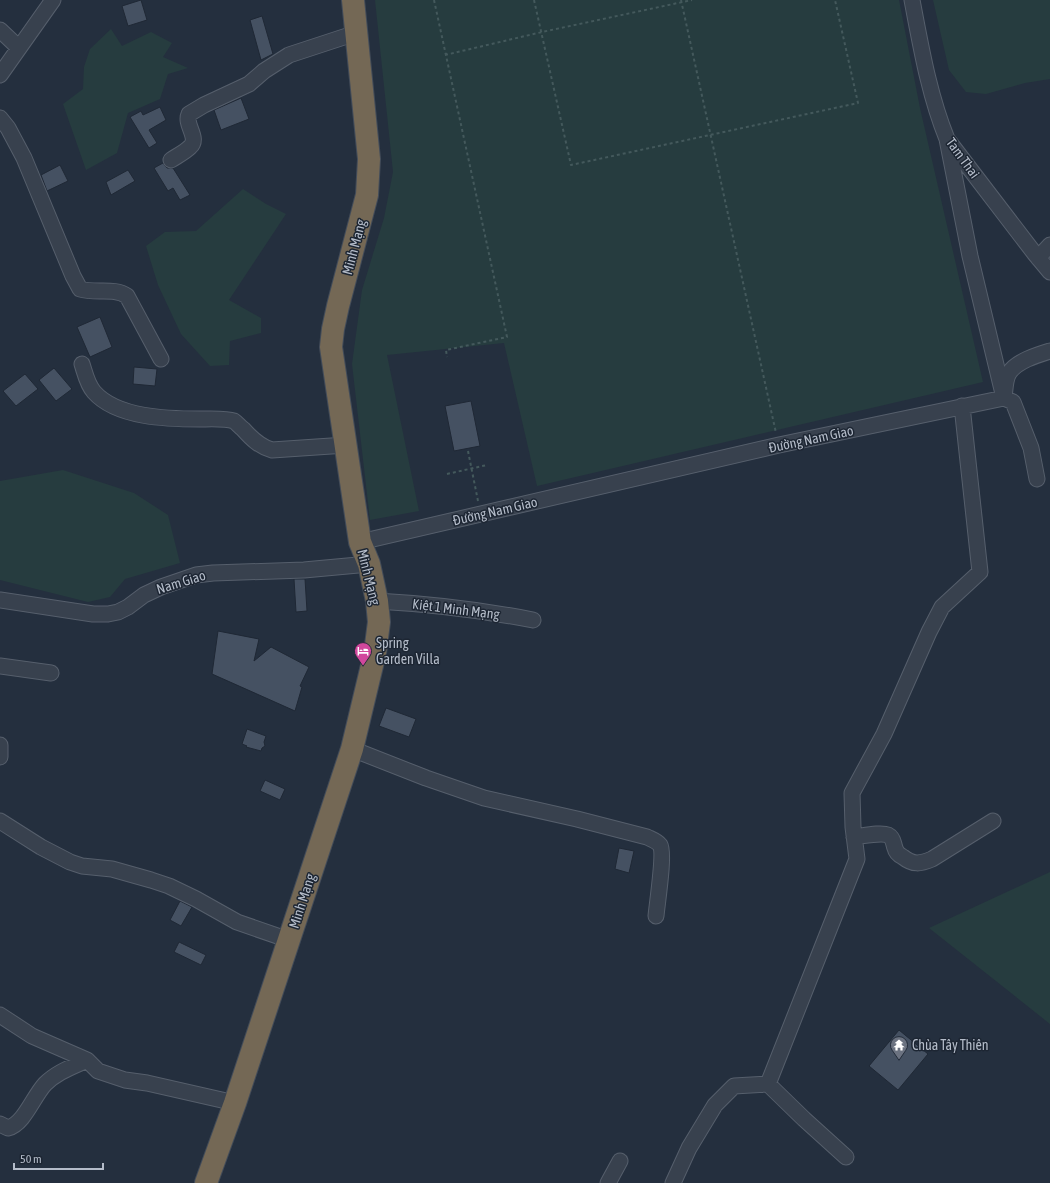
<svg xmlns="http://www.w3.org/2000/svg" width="1050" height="1183" font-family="'Asap Condensed',sans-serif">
	<rect width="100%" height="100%" fill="#242f3e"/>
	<path fill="#263c3f" d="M375,0H899L920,108L983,382L537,486L504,343L387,355L419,511L370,520L352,364L362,290L384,218L393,172Z
		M933,0H1050V79L1025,83L986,94L966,92L949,70Z
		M111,29L122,46L151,32L172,43L163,57L188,68L168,74L160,99L128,113L117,153L86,170L63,104L83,89L84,67L90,49Z
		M243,189L266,204L286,214L229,300L261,318V333L230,341L229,365L210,366L181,334L158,285L146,246L165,232L196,231Z
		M63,470L134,493L168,515L180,563L125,579L110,597L88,602L0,580V481Z
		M1050,872V1024L929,928Z"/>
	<path fill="#455162" stroke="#1f2835" d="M141,0L147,20L128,26L122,6Z
		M262,16L273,54L261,60L250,20Z
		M241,98L249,119L221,130L214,110Z
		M160,107L166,120L149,130L157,143L149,148L130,117L141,111L143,115Z
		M163,163L167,168H173L190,195L180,200L173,188L168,191L154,168Z
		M60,165L68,181L47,191L41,175Z
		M128,170L135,181L111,195L106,182Z
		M100,317L112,347L90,357L77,327Z
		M134,367L157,369L155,386L133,384Z
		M54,368L72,389L56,401L39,380Z
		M25,374L38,389L16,406L3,391Z
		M471,401L480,446L454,451L445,406Z
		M294,579H305L307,611L296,612Z
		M218,631L259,639L254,661L271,647L309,667L300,686L302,687L295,711L212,674Z
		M386,708L416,719L409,737L379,726Z
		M247,729L266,736L264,742L265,746L262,748L261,751L246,747L247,746L242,744Z
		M265,780L285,789L280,800L260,791Z
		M619,848L634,851L629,873L615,869Z
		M180,901L192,907L181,926L170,920Z
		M179,942L206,955L201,965L174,952Z
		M899,1030L928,1054L898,1090L869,1066Z"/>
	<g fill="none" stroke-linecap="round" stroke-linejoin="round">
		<g stroke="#565f6c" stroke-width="17">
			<path id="minor" d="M912,0C921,47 929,95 947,139L1035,254L1050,272
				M0,30L19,48
				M0,75L53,0
				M0,118L8,128L24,158L73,276L80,289C96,294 114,287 127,296L161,359
				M171,160C177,156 185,152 190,147C200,138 184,125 189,114L204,105L249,84L264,71L289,55L356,33
				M1038,258L1050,245
				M82,364C85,373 87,384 94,392C117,418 168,419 200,419C209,419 226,418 234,421C237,423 240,427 243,429C251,438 260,447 272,450L346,445
				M1037,479L1031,448L1013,402L1004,398C1005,391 1005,379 1009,373C1017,361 1037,355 1050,351
				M360,542L779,445L1004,398L970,256L947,139
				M0,600L93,614H108L118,612L128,607L144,595L161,587L196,575L213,573L304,570L369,564
				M377,601C430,604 482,610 533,620
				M0,666L51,673
				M0,745V757
				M352,749L426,778L484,798L577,819L647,837C651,839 657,841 660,845C665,853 657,904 656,916
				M0,821L41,847L70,862L82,866L112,869L151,880L169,886L196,899L237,922L289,940
				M854,837C863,836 881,832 888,835C894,838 893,843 895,848C896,853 899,855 903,857C913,865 920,864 932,859L993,821
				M0,1015L32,1036L87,1060L98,1071L125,1080L147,1083L235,1103
				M768,1084L804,1119L846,1157
				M0,1124L8,1128C24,1124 33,1097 45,1084C57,1072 72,1067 87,1060
				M608,1183L620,1161
				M673,1183L689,1148L715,1105L734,1086L768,1084L857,859L853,827L852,793L884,734L929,632L942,607L980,572L962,406"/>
		</g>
		<g stroke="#434c59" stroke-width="24">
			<path id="highway" d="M206,1183L235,1103L352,749L375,653L379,622L377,601L369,564L360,542L331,347L333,329L338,306L367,195L369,159L353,0"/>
		</g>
		<path stroke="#44595c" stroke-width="2" stroke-dasharray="3 3" stroke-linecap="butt" d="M434,0L507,337L446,350L447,357
			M534,0L571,165L858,103L835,0
			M681,0L776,433
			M445,55L542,32L692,0
			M468,451L478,501
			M447,474L487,465"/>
		<use href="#minor" stroke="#38414e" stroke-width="15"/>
		<use href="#highway" stroke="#746855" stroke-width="22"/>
	</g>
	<defs>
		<g id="hotel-pin" transform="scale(0.9)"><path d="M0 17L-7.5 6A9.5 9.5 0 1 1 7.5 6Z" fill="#d1479c" stroke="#1d2633"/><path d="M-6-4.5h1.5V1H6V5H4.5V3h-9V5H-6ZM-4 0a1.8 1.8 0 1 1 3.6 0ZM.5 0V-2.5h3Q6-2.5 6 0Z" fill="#fff"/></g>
		<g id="temple-pin" transform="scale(0.9)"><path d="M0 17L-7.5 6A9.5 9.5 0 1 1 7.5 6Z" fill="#6b7280" stroke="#1d2633"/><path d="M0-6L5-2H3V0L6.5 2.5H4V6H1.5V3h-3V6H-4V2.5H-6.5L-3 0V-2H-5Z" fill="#fff"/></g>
	</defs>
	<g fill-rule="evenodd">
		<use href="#hotel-pin" x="363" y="651"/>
		<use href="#temple-pin" x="899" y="1045"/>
	</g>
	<g text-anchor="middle" stroke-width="3" stroke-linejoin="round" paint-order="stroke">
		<g font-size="14" fill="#b4bcc9" stroke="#1d2633">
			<text transform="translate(963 158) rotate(54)" y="5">Tam Thai</text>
			<text transform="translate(354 247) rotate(-75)" y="5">Minh Mạng</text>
			<text transform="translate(811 439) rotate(-12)" y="5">Đường Nam Giao</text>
			<text transform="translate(495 511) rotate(-13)" y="5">Đường Nam Giao</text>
			<text transform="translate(369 577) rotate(76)" y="5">Minh Mạng</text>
			<text transform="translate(181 582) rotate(-17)" y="5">Nam Giao</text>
			<text transform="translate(456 609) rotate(7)" y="5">Kiệt 1 Minh Mạng</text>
			<text transform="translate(302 901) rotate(-72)" y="5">Minh Mạng</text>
		</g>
		<g font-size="14" fill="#b4bcc9" stroke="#1d2633" text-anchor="start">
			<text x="376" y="648">Spring<tspan x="376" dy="16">Garden Villa</tspan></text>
			<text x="912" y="1050">Chùa Tây Thiên</text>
		</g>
	</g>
	<path d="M14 1163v6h89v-6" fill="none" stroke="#b4bcc9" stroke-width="2"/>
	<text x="20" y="1163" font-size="12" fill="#b4bcc9" stroke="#1d2633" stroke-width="3" paint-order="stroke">50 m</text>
</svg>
